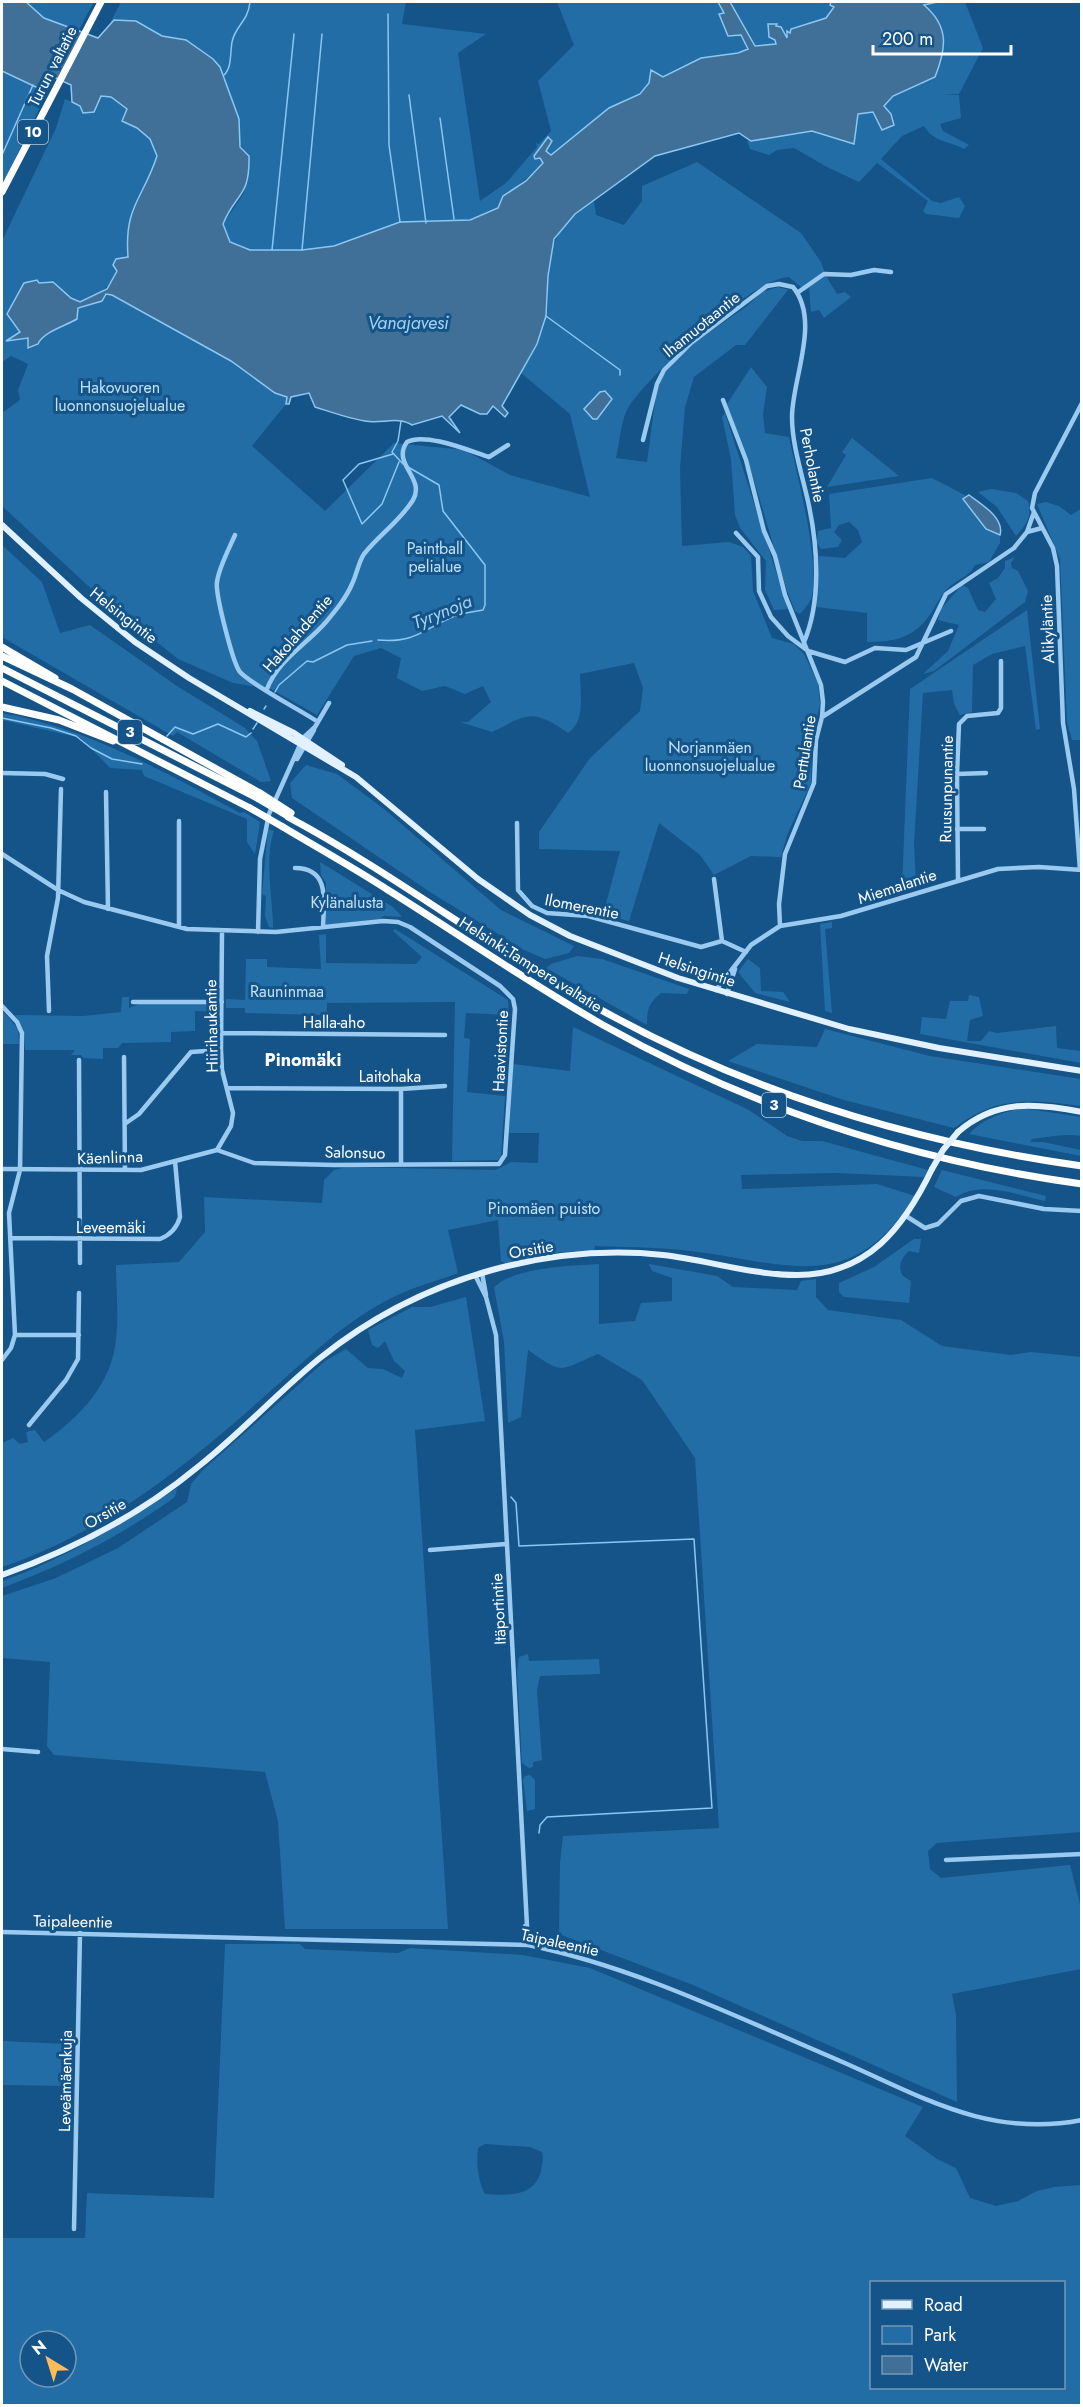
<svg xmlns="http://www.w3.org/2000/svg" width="1083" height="2407" font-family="Jost,sans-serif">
	<rect width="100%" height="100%" fill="#145488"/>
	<path fill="#236da6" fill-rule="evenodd" d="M26,2H94L77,33L44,18Z
		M121,2H406L402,24L486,34L458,53L480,201L506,183L537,147L536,143L539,144L551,131L538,81L574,45L557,2H718L725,14H720L741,35L748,49L738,53L701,58L663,77L656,75L640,94L609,108L551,155L546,152L549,137L539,158L543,163C529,180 506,189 498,208L470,220L400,222L334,246L302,250H250L230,242L223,224L244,193L249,156L238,142L239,130L224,75L213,59L190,42L162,36L147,26L110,23Z
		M730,2H831L830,5L835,6L826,18L794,29L787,38L776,26L777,24H768L776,44L754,46Z
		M937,2H965L983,48L959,94L939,95H959L961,118L940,124L943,131L969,145L964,149C949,141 933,142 924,126L902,136L881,159L932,201L941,203L959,197L965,206L959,218L926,214L923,211L928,201L877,163L859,182L827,167L794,148L777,150L769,155L750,149L747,141L812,131L853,144L858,114L873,111L882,130L884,106L893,96L935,77C946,49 950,27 924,5Z
		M2,71L38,88L46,74L55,76L2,186Z
		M101,96L111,97L127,109L122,121L137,128L150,139L157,156C143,199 124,206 128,257C107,281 114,290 80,302L71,298L53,282L20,332L6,341L28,338V348L48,334L77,319L78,308L101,301L106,294L112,295L231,361L275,393L287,397L286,404L252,446L325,511L394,443L464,450L510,475L590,497L570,414L521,373C531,356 541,338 546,318C549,306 547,293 548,281C550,239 560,224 594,201L596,215L624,225L642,201V186L697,162L801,233L821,262L826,276L837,294L845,292L851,297L824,318L819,310L811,312L809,288L805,291L789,277C753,278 652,373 630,405C621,417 620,442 616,458L647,462L656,395L663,376L672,364L690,346L747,306L762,292L778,287L788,290L745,345H736L694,377L685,407L680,468L682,546L729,542L743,547L751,556L753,591L772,638L794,644L804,654L818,683L820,704L812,738L811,783L787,835L781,857L751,856L714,875L700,855L659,823L629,921L603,915L620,851L539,849V832L590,758L640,711L643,688L634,663L580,674C580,693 586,722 568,733C532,708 528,714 492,732L460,722H468L491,702L483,686L465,694L445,686L422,691L397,678L401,658L381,648L354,656L317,715L271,689L233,683L178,659L99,596L2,506V413L20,400L18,390L28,364L11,356L2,362V241L56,128L65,99L94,111Z
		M751,367L767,387L763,414L765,433L789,437C796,471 822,568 811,599C809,604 804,609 800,614L795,611L787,591L750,467L727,404Z
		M725,413L788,609L774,610L765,590L766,561L740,528L735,515L731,459L722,417Z
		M852,438L899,476L827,487L846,455L842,452Z
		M932,478L980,503L1000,525V543L989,562L975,565C970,577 955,580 947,589C938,598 934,611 926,620C910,639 891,642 867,642V613L816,607L819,556L845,558L862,542L858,530L849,522L839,525L834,532L842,540L838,547L821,549L817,543L818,531L831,528L829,494Z
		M991,489L1016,493L1028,501C1032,517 1027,524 1016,536L997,507L978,492Z
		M1046,502L1059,506L1071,515L1081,509V740H1072L1067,722L1060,559L1037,504Z
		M2,545L42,582L60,633L90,625L177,686L245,728L257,741L271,781L261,782L177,732L173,736L2,637Z
		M1015,557L1011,563L1012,568L1018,571L1028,591L1025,602L934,671L923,674L948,651L959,625L938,620L941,609L962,585L968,588L978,610L985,612L996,599L989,583L998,578L1005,568V561Z
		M1027,610L1040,729L1036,730L1025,646L992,654L973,665L972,712L960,715L954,704L952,690L923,693L914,843L916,884L902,888L910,689Z
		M2,713C87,728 165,772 240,813L244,812L260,822L255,854L247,842V819L144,776L142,770L110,768L81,738L2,720Z
		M306,765L337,774L384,809L501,910L574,946L569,953L545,959L524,950L430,892L292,798L290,783Z
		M268,829L274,831C264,859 273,898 273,928L269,927L265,916L266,896L262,894Z
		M320,862L393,907L402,917L384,916L380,919L326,925V883L321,875Z
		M832,922V928L825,929L832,1013L825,1011L820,924Z
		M395,929L508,1000L509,1015L466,1013L464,1038L470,1039L467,1092L505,1096L501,1157L498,1160L452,1161L455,1002L327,1003L326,1030L322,1031L321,1015L245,1013V1008H226V999L245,1000L246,959H267V967L321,969L319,935L326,934V963L416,964L422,957L393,931Z
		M577,956L602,959L689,989L687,994L661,993C648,1004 647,1010 647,1025L546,968L551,964Z
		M748,959L760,968L761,991L783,992L790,1002L755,993L738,972Z
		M969,995L979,997L983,1016L970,1020L967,1041H981L989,1031L997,1033L1056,1026L1057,1048L1081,1051V1063L920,1034L922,1017L946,1019L950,1001H968Z
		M122,997H129V1008L139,1004H214L218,1005V1012L195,1011V1031L171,1032V1042L122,1043L118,1048H103V1059L83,1058L81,1055H71L75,1050H25L24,1030L15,1015L83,1016L121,1012Z
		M2,1010L18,1029L19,1044H2Z
		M573,1027L749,1110L787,1136L802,1141H822L928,1170L924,1177L836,1173L741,1175L742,1189L877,1184L915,1196C849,1301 781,1260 682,1250C653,1247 624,1247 595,1246L594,1251L560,1252L505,1263L501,1261L498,1220L448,1230L458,1273C440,1280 420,1285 402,1293C347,1317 302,1364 257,1403C180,1471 100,1534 2,1567V1443L13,1438L20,1444L28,1442L26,1432L35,1430L44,1442C79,1418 112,1384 116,1339C119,1315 116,1289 116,1265L179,1262L205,1232L204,1197L322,1203L324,1180L334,1170L346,1167L496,1170L511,1162L538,1163L539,1133H509L513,1064L570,1071Z
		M825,1029L930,1056L1081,1079V1106C1029,1100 998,1095 954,1128L844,1100L728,1061L757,1044L817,1047Z
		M1022,1108L1081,1117V1136C1065,1133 1049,1137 1032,1139L1030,1142H1043L1081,1150V1156L969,1134C983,1118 1002,1113 1022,1108Z
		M942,1170L1046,1196L1045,1201C1017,1195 982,1180 956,1197L934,1187Z
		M914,1239H921L919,1253L909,1251C901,1258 897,1267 903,1276L911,1281L909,1303L844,1297L839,1292V1283L874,1267Z
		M599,1264V1324L635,1321L641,1303L672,1301V1278L652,1271L649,1264L717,1276L733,1287L797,1290L801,1281L816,1279V1297L828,1310L901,1320L942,1346L1011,1355L1031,1352L1081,1357V1832L937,1843L928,1851L930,1869L941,1878L1070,1865L1081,1908V1969L952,1994L956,2015L957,2102L693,1985L559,1934L560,1863L563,1836L719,1828L695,1458L642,1380L598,1354C558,1371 564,1375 528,1350L521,1417L508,1423L504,1342L494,1287C516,1267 569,1266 599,1264Z
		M466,1297L485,1421L415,1430L448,1929H285L278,1821L265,1772L54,1755L47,1746L50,1662L2,1658V1596L56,1578L118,1548L187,1502L191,1484L202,1471L325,1361L346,1349L368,1368L383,1369L402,1378L405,1371L394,1361L385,1341L378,1348L372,1345L368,1330L412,1307H430Z
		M177,1488L175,1497C121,1536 64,1565 2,1588V1581C69,1557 118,1526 177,1488Z
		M528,1654L529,1661L599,1659L600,1674L540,1676L537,1690L542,1760L533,1762V1767L529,1768L522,1763L517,1672L519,1657Z
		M530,1775L535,1780V1809L527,1811L523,1780L525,1776Z
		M225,1944H300L305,1949L398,1953L410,1948L523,1955L590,1968L923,2107L905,2136L937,2159L956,2168L970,2198L996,2206L1018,2201L1037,2191L1054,2187L1081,2185V2405H2V2238H85L87,2193L214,2198ZM485,2144L530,2147L542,2152C544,2159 542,2164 541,2171C534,2198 507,2195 485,2194C478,2181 476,2162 478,2148ZM872,2282H1064V2388H872ZM30,2341H66V2377H30Z
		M2,2041L68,2044L74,2047V2090L71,2100L65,2099V2086L2,2085Z"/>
	<path fill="#407097" stroke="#8bc7f3" stroke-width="1.5" d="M2,2H26L44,18L98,38L114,20L136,21L162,36L186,40L213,59L220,67L239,119L240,147L249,156C250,198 236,192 223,224L230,242L250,250H302L334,246L400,222L470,220L498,208L503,196L526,181L543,163L540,158L535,159L534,156L548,137L552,141L546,151L551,155L609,108L640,94L649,83L651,70L663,77L701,58L738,53L748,49L741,35L728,36L719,14L724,13L718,2H730L755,46L776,44L775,40L769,37L768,24H777L776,26L781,27L787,38V31L790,33L791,29L826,18L834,7L830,5L831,2H937L924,5C950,27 946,49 935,77L893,96L884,106L891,114L894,125L882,130L873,112L858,114L854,144L812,131L751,141L739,133L655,156L575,214L554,239L548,276L546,316L537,344L502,406L508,413L505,417L493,406L487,414H480L461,405L449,417L460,433L442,416L412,425C398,416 381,424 365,421C348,418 331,412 315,407L309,393L291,397L289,404H286L287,397L275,393L231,361L112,295L106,294L102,301L78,308L77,319C65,326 43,332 38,344L28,348V338L6,341L20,332L7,314L24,283L37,280L39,283L53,282L71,298L80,302L107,289L117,271L113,265L116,259L128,257C124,206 143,199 157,156L150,139L137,128L122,121L127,109L111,97L101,96L94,112L83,113L80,106L72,102L71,85L47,74L38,88L2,71Z
		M605,391L612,399L597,419H593L584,409L600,392Z
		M969,495C981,504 1005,518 1000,535L986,529L963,499Z"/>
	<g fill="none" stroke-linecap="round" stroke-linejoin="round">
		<path stroke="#8bc7f3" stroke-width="1.5" d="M388,14L389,145L400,222
			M224,75C232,68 230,53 232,42C235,26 248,22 250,2
			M409,95L426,223
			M440,118L454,219
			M2,155L33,85
			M272,250L294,34
			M302,250L322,34
			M546,316L620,370V375
			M401,421L398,441L392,452L403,464
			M393,454L359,464L343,480L362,524L382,504L399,462
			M378,640C414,643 421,631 450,618C460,613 472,612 483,610L485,605V565L443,511L439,485L408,467
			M275,692L279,685L307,661L313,662L347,645L372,641
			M264,709L266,706
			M2,718L51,728L76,736L91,748L112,759L142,764
			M253,729L257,723
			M167,736L175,727L193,734L218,724L246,737L251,733
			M511,1497L516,1503L519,1546L694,1539L712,1808L547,1817L540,1825L539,1833"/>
		<path stroke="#9acaef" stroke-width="4.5" d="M797,293L824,274L851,275L874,270L891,272
			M723,400L746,460L764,531L775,556L785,595L821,685L823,702L822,717L816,740L814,783L785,854L779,904L780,926
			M643,440L657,384L664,370L691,343L767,286L779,284L793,287C821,321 792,379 792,417C792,446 803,477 809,506C818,549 821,602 804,642
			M1027,532L1042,528
			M736,533L758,557L759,591L771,617L788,636L808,651L845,662L875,648L906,650L951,631
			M235,535C229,549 219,567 217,582C215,593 233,664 240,672C253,686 299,709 318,722
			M267,689C278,660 306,645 326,622C336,610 346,598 352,584C357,574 358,563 364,554C379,535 400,521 413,500C426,478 391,464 407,442C425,432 470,451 489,457L508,445
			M822,717L916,657L946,594L1014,548L1027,532L1034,512
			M297,759L314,730
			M2,773L45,774L63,779
			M957,774L986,773
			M106,792L108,909
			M517,823L518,890L532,906L547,913L588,916L701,947L722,941L746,952
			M957,829H984
			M2,854L58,890L84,902L187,929L276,932L383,921L398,922L410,927L500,986L513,999L515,1009L505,1155L499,1164L334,1165L254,1163L217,1150
			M295,868C330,868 324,901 323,927
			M1080,870L1074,789L1063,723L1057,566L1053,548L1032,508L1035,493L1082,403
			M714,879L722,941
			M958,879L957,774L959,724L967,716L998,713L1001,708V661
			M179,927V821
			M258,932L260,859L269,814L303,738L315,727L329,703
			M716,990L751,945L780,926L841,916L998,869L1039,867L1082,870
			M727,994L735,969
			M133,1002H222
			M2,1006L17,1022L22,1033L20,1170L9,1213L15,1335L11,1348L2,1360
			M49,1011L47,956L58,898L61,789
			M222,1033L445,1035
			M124,1057L125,1170
			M79,1060L80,1263
			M227,1088L401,1089L445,1086
			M126,1123L139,1114L191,1052L221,1050
			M217,1150L231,1126L233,1113L222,1070L221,1050L222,932
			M401,1164V1089
			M2,1169L141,1170L217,1150
			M906,1216L925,1228L938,1224L961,1201L979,1196L1044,1209L1082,1211
			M10,1238L160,1239C170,1235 177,1228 180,1217L175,1161
			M482,1273L486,1295
			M475,1275L486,1297L496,1335L528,1945
			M15,1335H79
			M29,1425L66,1380L78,1359L79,1293
			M430,1550L506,1544
			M2,1749L38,1752
			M946,1860L1082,1854
			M2,1932L528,1945C634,1967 732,2015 831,2057C916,2093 985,2139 1082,2120
			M523,1944L525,1926
			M74,2229L80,1933"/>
		<path stroke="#e2f1ff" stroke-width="6" d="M2,525L81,598L135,642L189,678L356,777L478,879L530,915L570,936L678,978L849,1029L939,1048L1082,1071
			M250,711L294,733L342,765
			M958,1132C996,1099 1036,1103 1082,1112
			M2,1575C72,1550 141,1514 199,1466C241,1433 278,1392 320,1358C370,1318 430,1287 492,1270C547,1255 606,1249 663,1255C707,1260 752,1275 797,1275C868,1275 904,1227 932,1169"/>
		<path stroke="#fff" stroke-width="7" d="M2,192L101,2
			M2,647L55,678
			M2,656L72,689L260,793
			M2,668L257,798
			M2,681L250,808
			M2,707L59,720L113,741
			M288,817C387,870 477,938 573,994C730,1086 903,1141 1082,1166
			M283,827C318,848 354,868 388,890C460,935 529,983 603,1025C751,1108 914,1161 1082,1184"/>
		<path stroke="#e2f1ff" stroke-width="6" d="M932,1169L943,1150L958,1132"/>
		<path stroke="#fff" stroke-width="7" d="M260,793L291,813
			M257,798L286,815
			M250,808L283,827"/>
	</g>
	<g text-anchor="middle" stroke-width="6" stroke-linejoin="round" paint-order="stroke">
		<g fill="#145488" stroke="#b8ccdb" stroke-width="1.5">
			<rect x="18" y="120" width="30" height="24" rx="4.5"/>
			<rect x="118" y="720" width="24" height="24" rx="4.5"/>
			<rect x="762" y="1093" width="24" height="24" rx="4.5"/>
		</g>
		<g font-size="15" font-weight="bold" fill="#fff">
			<text x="33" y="137">10</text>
			<text x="130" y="737">3</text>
			<text x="774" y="1110">3</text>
		</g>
		<g font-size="16" fill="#fff" stroke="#145488">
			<text transform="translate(52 66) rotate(-63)" y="6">Turun valtatie</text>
			<text transform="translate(701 324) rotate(-39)" y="6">Ihamuotaantie</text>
			<text transform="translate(813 465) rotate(79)" y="6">Perholantie</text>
			<text transform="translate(124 615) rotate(38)" y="6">Helsingintie</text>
			<text transform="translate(1047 629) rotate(-92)" y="6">Alikyläntie</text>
			<text transform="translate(297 633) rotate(-49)" y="6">Hakolahdentie</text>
			<text transform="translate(804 752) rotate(-81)" y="6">Perttulantie</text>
			<text transform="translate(946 789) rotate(-89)" y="6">Ruusunpunantie</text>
			<text transform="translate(897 886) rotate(-18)" y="6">Miemalantie</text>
			<text transform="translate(582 906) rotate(11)" y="6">Ilomerentie</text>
			<text transform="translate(531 964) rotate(32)" y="6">Helsinki-Tampere valtatie</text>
			<text transform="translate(697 969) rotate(18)" y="6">Helsingintie</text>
			<text x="334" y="1028">Halla-aho</text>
			<text transform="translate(211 1026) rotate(-91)" y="6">Hiirihaukantie</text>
			<text transform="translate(500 1051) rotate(-87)" y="6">Haavistontie</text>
			<text x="390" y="1082">Laitohaka</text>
			<text transform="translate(355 1152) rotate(1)" y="6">Salonsuo</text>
			<text transform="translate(110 1157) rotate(-2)" y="6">Käenlinna</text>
			<text x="111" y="1233">Leveemäki</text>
			<text transform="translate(531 1249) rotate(-10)" y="6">Orsitie</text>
			<text transform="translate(105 1513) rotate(-30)" y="6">Orsitie</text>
			<text transform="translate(498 1609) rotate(-93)" y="6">Itäportintie</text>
			<text transform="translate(73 1921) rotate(1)" y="6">Taipaleentie</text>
			<text transform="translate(560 1942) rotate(12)" y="6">Taipaleentie</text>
			<text transform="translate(65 2081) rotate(-89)" y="6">Leveämäenkuja</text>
		</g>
		<g font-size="16" fill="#c0e2fb" stroke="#145488">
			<text x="120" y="393">Hakovuoren<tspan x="120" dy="18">luonnonsuojelualue</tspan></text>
			<text x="435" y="554">Paintball<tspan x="435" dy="18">pelialue</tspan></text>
			<text x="710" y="753">Norjanmäen<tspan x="710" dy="18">luonnonsuojelualue</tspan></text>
			<text x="347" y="908">Kylänalusta</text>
			<text x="287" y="997">Rauninmaa</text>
			<text x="544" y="1214">Pinomäen puisto</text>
		</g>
		<g font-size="18" font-style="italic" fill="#a5d4f7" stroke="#145488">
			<text x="408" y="329">Vanajavesi</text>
			<text transform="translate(442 612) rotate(-22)" y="6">Tyrynoja</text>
		</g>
		<g font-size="18" font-weight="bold" fill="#fff" stroke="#145488">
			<text x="303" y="1066">Pinomäki</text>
		</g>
	</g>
	<rect width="1083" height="2407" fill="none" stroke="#ffffff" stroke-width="6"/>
	<rect x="870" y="2281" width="195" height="108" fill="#145488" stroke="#7298b8" stroke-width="1.5"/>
	<rect x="882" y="2300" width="30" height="9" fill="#e2f1ff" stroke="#7298b8" stroke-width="1.5"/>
	<text x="924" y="2311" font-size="18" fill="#ffffff">Road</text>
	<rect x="882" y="2326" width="30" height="18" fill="#236da6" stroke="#7298b8" stroke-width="1.5"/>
	<text x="924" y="2341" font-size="18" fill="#ffffff">Park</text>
	<rect x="882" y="2356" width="30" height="18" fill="#407097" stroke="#7298b8" stroke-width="1.5"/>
	<text x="924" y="2371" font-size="18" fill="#ffffff">Water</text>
	<g transform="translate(48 2359) rotate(322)"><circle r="28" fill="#145488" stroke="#7298b8" stroke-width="1.5"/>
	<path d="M0-4.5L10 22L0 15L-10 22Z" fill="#ffbb58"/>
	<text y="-9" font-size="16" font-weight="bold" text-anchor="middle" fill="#ffffff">N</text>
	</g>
	<path d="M873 45v9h138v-9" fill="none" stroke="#ffffff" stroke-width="3"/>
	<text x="882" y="45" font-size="18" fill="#ffffff" stroke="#145488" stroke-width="4.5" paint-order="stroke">200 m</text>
</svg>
